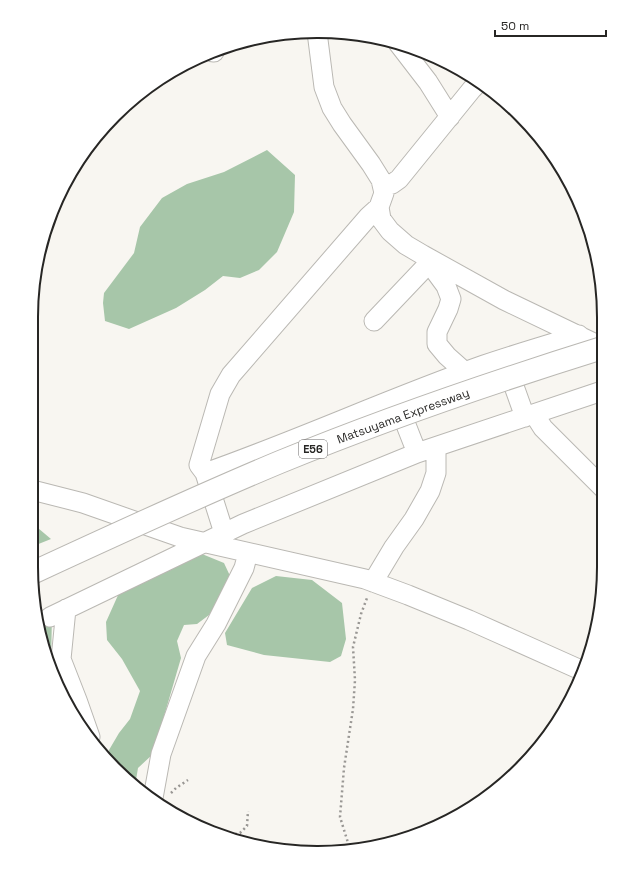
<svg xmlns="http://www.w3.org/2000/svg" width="635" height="884" font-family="'Space Grotesk',sans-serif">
	<rect width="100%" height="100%" fill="#f8f6f1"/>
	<path fill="#a7c6a9" d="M267,150L295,175L294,212L277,252L259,270L240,278L223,276L205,290L176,308L129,329L105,321L103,303L104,293L134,253L140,227L162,198L187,184L224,172Z
		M32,523L51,539L31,547Z
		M202,554L224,563L231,578L209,615L197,624L184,625L177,641L181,658L153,754L138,768L135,786L129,782L110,760L109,750L119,733L130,719L140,691L122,659L107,640L106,622L119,593Z
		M276,576L312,580L342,603L346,639L341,656L330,662L264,655L227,645L225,633L252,588Z
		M52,613L51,664L41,641L38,619Z"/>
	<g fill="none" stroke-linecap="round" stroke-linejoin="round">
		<g stroke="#bab8b3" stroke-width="21">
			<path id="minor" d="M317,32L324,87L332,108L342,124L371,164L381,180L384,193L379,207L381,219L390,231L406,245L423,255L504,300L602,347
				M398,43L428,82L450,117
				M213,52H214
				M383,187L392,184L399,179L472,89L479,82
				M374,321L432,260L435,271L446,286L451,299L448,309L437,332V344L447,356L465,372
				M506,364L525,417
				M397,402L417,453
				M534,414L543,428L603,488
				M205,473C299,440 390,398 484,365C516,354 548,345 579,335
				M32,490L83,503L180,537L365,579L408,595L469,620L583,671
				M224,533L205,473L199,465L220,394L231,375L369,216L379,207
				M373,582L394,547L414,519L430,491L436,473V447
				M50,617L243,524L417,453L602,391
				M61,659L77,700L90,737
				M58,670L61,659L66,609
				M153,798L161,754L196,656L216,624L244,568L248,553"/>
		</g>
		<path stroke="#999794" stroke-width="2.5" stroke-dasharray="2 3" stroke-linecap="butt" d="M171,793L176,788L188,780
			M230,835L240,833L247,826L248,811
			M349,851V846L340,817L344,768L353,709L355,680L353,647L361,614L367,598"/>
		<use href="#minor" stroke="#fff" stroke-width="19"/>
		<g stroke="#bab8b3" stroke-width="24" stroke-linecap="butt">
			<path id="highway-bridge" d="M32,573C114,535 196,497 280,462C385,419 493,382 602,348"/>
		</g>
		<use href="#highway-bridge" stroke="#fff" stroke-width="22"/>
	</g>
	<g text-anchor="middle" stroke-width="3" stroke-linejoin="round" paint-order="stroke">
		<rect fill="#fff" stroke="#686766" stroke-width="1" x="299" y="440" width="28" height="18" rx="3"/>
		<g font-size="11" font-weight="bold" fill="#272624">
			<text x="313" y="453">E56</text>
		</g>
		<g font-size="12" fill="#272624" stroke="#fff">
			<text transform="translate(403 416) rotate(-20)" y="4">Matsuyama Expressway</text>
		</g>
	</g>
	<path d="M0 0H635V884H0ZM317 38H318A279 279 0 0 1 597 317V567A279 279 0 0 1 318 846H317A279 279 0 0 1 38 567V317A279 279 0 0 1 317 38Z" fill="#fff" fill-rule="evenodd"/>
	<path fill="none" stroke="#272624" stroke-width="2" d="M317 38H318A279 279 0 0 1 597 317V567A279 279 0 0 1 318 846H317A279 279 0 0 1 38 567V317A279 279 0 0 1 317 38Z"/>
	<path d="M495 30v6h111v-6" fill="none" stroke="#272624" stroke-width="2"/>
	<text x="501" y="30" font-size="12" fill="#272624" stroke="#ffffff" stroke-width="3" paint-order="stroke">50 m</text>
</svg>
